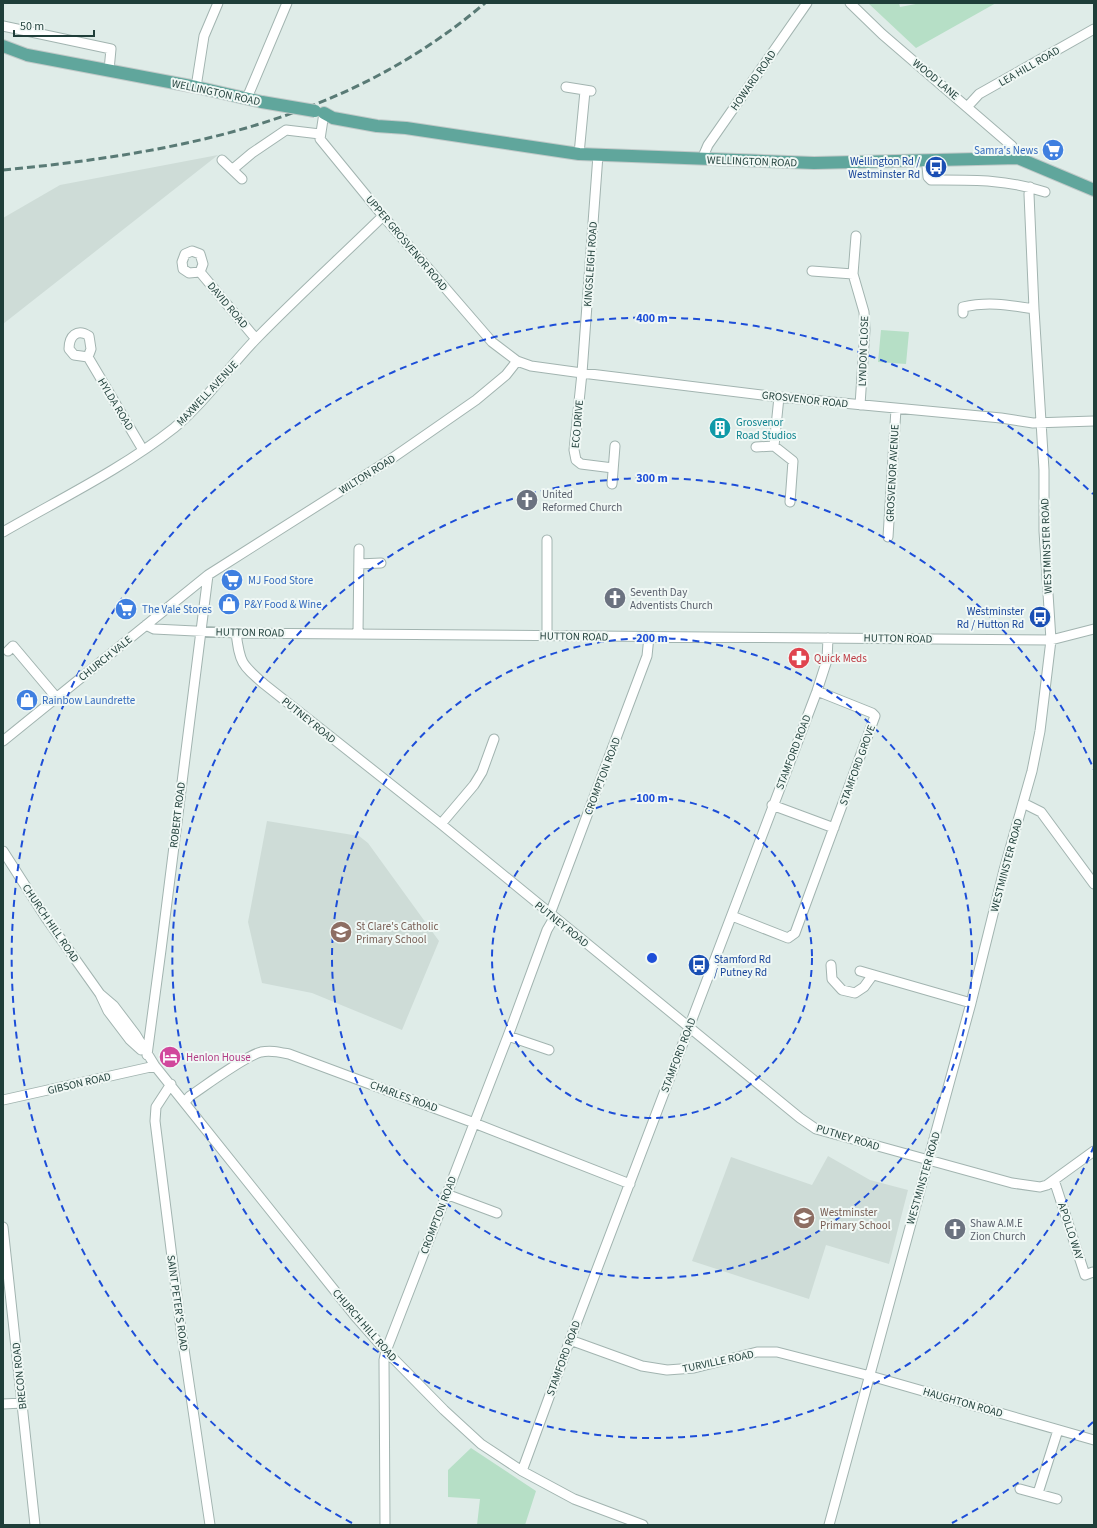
<svg xmlns="http://www.w3.org/2000/svg" width="1097" height="1528" font-family="'Source Sans 3',sans-serif">
	<rect width="100%" height="100%" fill="#dfece8"/>
	<path fill="#cedcd7" d="M218,155L3,324V218L60,185Z
		M267,821L359,836L368,843L439,941L402,1030L312,993L262,983L248,922Z
		M828,1156L870,1180L908,1190L889,1264L826,1245L809,1299L692,1261L731,1157L812,1185Z"/>
	<path fill="#b6dfc6" d="M868,3H899L900,7L921,3H996L916,48Z
		M881,330L909,332L906,364L878,362Z
		M471,1448L536,1491L525,1525H477L480,1499L448,1497V1470Z"/>
	<g fill="none" stroke-linecap="round" stroke-linejoin="round">
		<g stroke="#a2b4b0" stroke-width="11">
			<path id="street" d="M850,3L882,34L1012,146L1018,158
				M3,26L111,49L109,70
				M196,87L204,36L218,3
				M566,87L591,91
				M247,98L287,3
				M968,106L979,94L1094,29
				M324,113L320,139L383,216L492,342L517,361L531,366L582,373L779,397L1001,418L1033,423L1094,421
				M579,154L585,91
				M598,155L582,373L574,450L576,460L581,464L613,468
				M702,159L708,145L807,3
				M222,160L242,179
				M927,166L928,177L931,180C971,180 1006,179 1045,192
				M233,169L252,153L286,130L320,134
				M856,236L853,274L864,312L865,330L860,405
				M812,271L853,274
				M200,272L189,273L183,269L182,262L185,254L192,251L200,254L203,264L200,272L256,339
				M963,313V307C988,301 1009,305 1034,309
				M88,357L74,355L69,349C69,336 77,328 89,336L91,349L88,357L143,450
				M774,446L779,397
				M756,447L774,446L793,461L790,502
				M612,484L615,446
				M3,532C60,499 122,469 174,428C205,402 228,368 256,339C297,297 341,257 383,216
				M888,537L896,409
				M359,564L381,563
				M146,625L154,629L236,633L1051,640L1094,629
				M236,633C240,663 241,664 264,684L441,824L800,1118L816,1129L1012,1183L1040,1187L1047,1185L1094,1151
				M358,633L359,549
				M547,636V540
				M8,651L13,646L56,697
				M3,741L208,575L391,459L476,400L506,375L517,361
				M1023,803L1041,812L1094,884
				M772,805L834,828
				M441,824L474,785L482,772L494,739
				M3,851L46,918L100,994L108,1011L130,1040L141,1050
				M550,914L647,656L649,637
				M732,916L788,938L795,933L875,716L872,713L817,691
				M831,965L832,979L842,990L855,993L864,987L872,976
				M860,971L971,1003
				M100,994L114,1006L136,1035L155,1066L355,1316L386,1351L444,1410L481,1444L522,1471L574,1499L643,1525
				M508,1036L549,1050
				M147,1055L161,950L208,575
				M171,1084L156,1107L155,1121L181,1329L210,1525
				M3,1100L155,1066
				M185,1102L190,1096C205,1086 245,1056 261,1052C271,1050 279,1052 289,1054L469,1121L630,1184
				M1054,1180L1085,1275L1093,1272
				M446,1194L497,1213
				M3,1227L35,1525
				M570,1340L642,1366L667,1370L694,1368L757,1352H777L874,1377L1094,1440
				M3,1404L22,1403
				M522,1471L570,1340L817,691L827,660L828,638
				M1020,1489L1057,1499
				M1038,1493L1058,1430
				M385,1525L384,1360L386,1351L508,1036L547,930L554,918
				M829,1525L971,1003L1004,870L1032,771L1040,731L1051,640L1044,531V470L1034,309L1029,194L1030,187"/>
		</g>
		<g stroke="#c0c9c8" stroke-width="14">
			<path id="primary" d="M3,46L27,55L196,87L262,102
				M324,113L333,118L377,126L406,128L579,154L814,163L1018,158L1094,190"/>
		</g>
		<use href="#street" stroke="#fff" stroke-width="9"/>
		<use href="#primary" stroke="#60a69c" stroke-width="12"/>
		<path stroke="#597a75" stroke-width="3" stroke-dasharray="8 4" stroke-linecap="butt" d="M3,170C179,153 347,121 485,3"/>
		<g stroke="#c0c9c8" stroke-width="14" stroke-linecap="butt">
			<path id="primary-bridge" d="M262,102L315,111"/>
		</g>
		<use href="#primary-bridge" stroke="#60a69c" stroke-width="12"/>
	</g>
	<g fill="none" stroke="#1d4ed8" stroke-width="2" stroke-dasharray="7 5">
		<circle cx="652" cy="958" r="160"/>
		<circle cx="652" cy="958" r="320"/>
		<path d="M1094 1146A480 480 0 1 1 1094 770"/>
		<path d="M1093 1422A640 640 0 0 1 952 1523M352 1523A640 640 0 1 1 1093 494"/>
	</g>
	<defs>
		<g id="supermarket-disc" transform="scale(1.15)"><circle r="9.5" fill="#3f7fe0" stroke="#f0f8f5"/><path d="M-6-5.5h2.5l.6 2H6L4.5 2H-2.5L-4.4-4H-6ZM-1.5 3.2a1.3 1.3 0 1 0 .1 0ZM3 3.2a1.3 1.3 0 1 0 .1 0Z" fill="#fff"/></g>
		<g id="bus-disc" transform="scale(1.15)"><circle r="9.5" fill="#1a4fb4" stroke="#f0f8f5"/><path d="M-5-6H5V4H4V6H2V4H-2V6H-4V4H-5ZM-3.5-4V0h7V-4ZM-3.5 1.2v1.5H-2V1.2ZM2 1.2v1.5H3.5V1.2Z" fill="#fff"/></g>
		<g id="building-disc" transform="scale(1.15)"><circle r="9.5" fill="#0f9aa8" stroke="#f0f8f5"/><path d="M-4-6H4V6H1V3H-1V6H-4ZM-2.5-4.3h1.7v1.8h-1.7ZM.8-4.3h1.7v1.8H.8ZM-2.5-1h1.7V.8h-1.7ZM.8-1h1.7V.8H.8Z" fill="#fff"/></g>
		<g id="church-disc" transform="scale(1.15)"><circle r="9.5" fill="#6b7280" stroke="#f0f8f5"/><path d="M-1.2-6h2.4v3.5h3.3v2.4h-3.3V6h-2.4V-.1h-3.3v-2.4h3.3Z" fill="#fff"/></g>
		<g id="shop-disc" transform="scale(1.15)"><circle r="9.5" fill="#3f7fe0" stroke="#f0f8f5"/><path d="M-5-2.5h2.3a2.7 3.5 0 0 1 5.4 0H5L5.5 6h-11ZM-1.5-2.5h3a1.5 2.3 0 0 0-3 0Z" fill="#fff"/></g>
		<g id="pharmacy-disc" transform="scale(1.15)"><circle r="9.5" fill="#e0444e" stroke="#f0f8f5"/><path d="M-2-6h4v4h4v4h-4v4h-4v-4h-4v-4h4Z" fill="#fff"/></g>
		<g id="school-disc" transform="scale(1.15)"><circle r="9.5" fill="#8d6e63" stroke="#f0f8f5"/><path d="M0-5L7-2L0 1L-7-2ZM-4 1L0 2.5L4 1V4Q0 6-4 4Z" fill="#fff"/></g>
		<g id="hotel-disc" transform="scale(1.15)"><circle r="9.5" fill="#d1479c" stroke="#f0f8f5"/><path d="M-6-4.5h1.5V1H6V5H4.5V3h-9V5H-6ZM-4 0a1.8 1.8 0 1 1 3.6 0ZM.5 0V-2.5h3Q6-2.5 6 0Z" fill="#fff"/></g>
	</defs>
	<g fill-rule="evenodd">
		<use href="#supermarket-disc" x="1053" y="150"/>
		<use href="#bus-disc" x="936" y="167"/>
		<use href="#building-disc" x="720" y="428"/>
		<use href="#church-disc" x="527" y="500"/>
		<use href="#supermarket-disc" x="232" y="580"/>
		<use href="#church-disc" x="615" y="598"/>
		<use href="#shop-disc" x="229" y="604"/>
		<use href="#supermarket-disc" x="126" y="609"/>
		<use href="#bus-disc" x="1040" y="617"/>
		<use href="#pharmacy-disc" x="799" y="658"/>
		<use href="#shop-disc" x="27" y="700"/>
		<use href="#school-disc" x="341" y="932"/>
		<use href="#bus-disc" x="699" y="965"/>
		<use href="#hotel-disc" x="170" y="1057"/>
		<use href="#school-disc" x="804" y="1218"/>
		<use href="#church-disc" x="955" y="1229"/>
	</g>
	<g text-anchor="middle" stroke-width="4" stroke-linejoin="round" paint-order="stroke">
		<g font-size="11" fill="#1f3e39" stroke="#f0f8f5">
			<text transform="translate(1029 66) rotate(-30)" y="4">LEA HILL ROAD</text>
			<text transform="translate(936 79) rotate(40)" y="4">WOOD LANE</text>
			<text transform="translate(753 80) rotate(-55)" y="4">HOWARD ROAD</text>
			<text transform="translate(216 92) rotate(12)" y="4">WELLINGTON ROAD</text>
			<text transform="translate(752 161) rotate(2)" y="4">WELLINGTON ROAD</text>
			<text transform="translate(407 243) rotate(50)" y="4">UPPER GROSVENOR ROAD</text>
			<text transform="translate(590 264) rotate(-86)" y="4">KINGSLEIGH ROAD</text>
			<text transform="translate(228 305) rotate(50)" y="4">DAVID ROAD</text>
			<text transform="translate(863 351) rotate(-88)" y="4">LYNDON CLOSE</text>
			<text transform="translate(207 393) rotate(-47)" y="4">MAXWELL AVENUE</text>
			<text transform="translate(805 399) rotate(6)" y="4">GROSVENOR ROAD</text>
			<text transform="translate(116 404) rotate(59)" y="4">HYLDA ROAD</text>
			<text transform="translate(577 424) rotate(-85)" y="4">ECO DRIVE</text>
			<text transform="translate(892 473) rotate(-87)" y="4">GROSVENOR AVENUE</text>
			<text transform="translate(367 474) rotate(-32)" y="4">WILTON ROAD</text>
			<text transform="translate(1046 546) rotate(-92)" y="4">WESTMINSTER ROAD</text>
			<text transform="translate(250 632) rotate(1)" y="4">HUTTON ROAD</text>
			<text transform="translate(574 636) rotate(1)" y="4">HUTTON ROAD</text>
			<text transform="translate(898 638) rotate(1)" y="4">HUTTON ROAD</text>
			<text transform="translate(105 658) rotate(-39)" y="4">CHURCH VALE</text>
			<text transform="translate(309 720) rotate(39)" y="4">PUTNEY ROAD</text>
			<text transform="translate(793 752) rotate(-69)" y="4">STAMFORD ROAD</text>
			<text transform="translate(857 765) rotate(-70)" y="4">STAMFORD GROVE</text>
			<text transform="translate(602 776) rotate(-69)" y="4">CROMPTON ROAD</text>
			<text transform="translate(177 815) rotate(-83)" y="4">ROBERT ROAD</text>
			<text transform="translate(1006 865) rotate(-75)" y="4">WESTMINSTER ROAD</text>
			<text transform="translate(51 923) rotate(56)" y="4">CHURCH HILL ROAD</text>
			<text transform="translate(562 924) rotate(39)" y="4">PUTNEY ROAD</text>
			<text transform="translate(678 1055) rotate(-69)" y="4">STAMFORD ROAD</text>
			<text transform="translate(79 1083) rotate(-13)" y="4">GIBSON ROAD</text>
			<text transform="translate(404 1096) rotate(20)" y="4">CHARLES ROAD</text>
			<text transform="translate(848 1137) rotate(17)" y="4">PUTNEY ROAD</text>
			<text transform="translate(923 1178) rotate(-74)" y="4">WESTMINSTER ROAD</text>
			<text transform="translate(438 1215) rotate(-69)" y="4">CROMPTON ROAD</text>
			<text transform="translate(1071 1231) rotate(72)" y="4">APOLLO WAY</text>
			<text transform="translate(178 1303) rotate(82)" y="4">SAINT PETER'S ROAD</text>
			<text transform="translate(365 1325) rotate(49)" y="4">CHURCH HILL ROAD</text>
			<text transform="translate(563 1358) rotate(-70)" y="4">STAMFORD ROAD</text>
			<text transform="translate(718 1361) rotate(-12)" y="4">TURVILLE ROAD</text>
			<text transform="translate(19 1376) rotate(-96)" y="4">BRECON ROAD</text>
			<text transform="translate(963 1402) rotate(16)" y="4">HAUGHTON ROAD</text>
		</g>
		<g font-size="11" fill="#366cbe" stroke="#f0f8f5" text-anchor="start">
			<text x="1038" y="154" text-anchor="end">Samra's News</text>
			<text x="248" y="584">MJ Food Store</text>
			<text x="244" y="608">P&amp;Y Food &amp; Wine</text>
			<text x="142" y="613">The Vale Stores</text>
			<text x="42" y="704">Rainbow Laundrette</text>
		</g>
		<g font-size="11" fill="#164399" stroke="#f0f8f5" text-anchor="end">
			<text x="920" y="165">Wellington Rd /<tspan x="920" dy="13">Westminster Rd</tspan></text>
			<text x="1024" y="615">Westminster<tspan x="1024" dy="13">Rd / Hutton Rd</tspan></text>
			<text x="714" y="963" text-anchor="start">Stamford Rd<tspan x="714" dy="13">/ Putney Rd</tspan></text>
		</g>
		<g font-size="11" fill="#0d838f" stroke="#f0f8f5" text-anchor="start">
			<text x="736" y="426">Grosvenor<tspan x="736" dy="13">Road Studios</tspan></text>
		</g>
		<g font-size="11" fill="#5b616d" stroke="#f0f8f5" text-anchor="start">
			<text x="542" y="498">United<tspan x="542" dy="13">Reformed Church</tspan></text>
			<text x="630" y="596">Seventh Day<tspan x="630" dy="13">Adventists Church</tspan></text>
			<text x="970" y="1227">Shaw A.M.E<tspan x="970" dy="13">Zion Church</tspan></text>
		</g>
		<g font-size="11" fill="#be3a42" stroke="#f0f8f5" text-anchor="start">
			<text x="814" y="662">Quick Meds</text>
		</g>
		<g font-size="11" fill="#785e54" stroke="#f0f8f5" text-anchor="start">
			<text x="356" y="930">St Clare's Catholic<tspan x="356" dy="13">Primary School</tspan></text>
			<text x="820" y="1216">Westminster<tspan x="820" dy="13">Primary School</tspan></text>
		</g>
		<g font-size="11" fill="#b23c85" stroke="#f0f8f5" text-anchor="start">
			<text x="186" y="1061">Henlon House</text>
		</g>
	</g>
	<circle cx="652" cy="958" r="6" fill="#1d4ed8" stroke="#f0f8f5" stroke-width="2"/>
	<g font-size="12" text-anchor="middle" font-weight="bold" fill="#1d4ed8" stroke="#f0f8f5" stroke-width="4" stroke-linejoin="round" paint-order="stroke">
		<text x="652" y="322">400 m</text>
		<text x="652" y="482">300 m</text>
		<text x="652" y="642">200 m</text>
		<text x="652" y="802">100 m</text>
	</g>
	<rect width="1097" height="1528" fill="none" stroke="#1f3e39" stroke-width="8"/>
	<path d="M14 30v6h80v-6" fill="none" stroke="#1f3e39" stroke-width="2"/>
	<text x="20" y="30" font-size="12" fill="#1f3e39" stroke="#f0f8f5" stroke-width="3" paint-order="stroke">50 m</text>
</svg>
